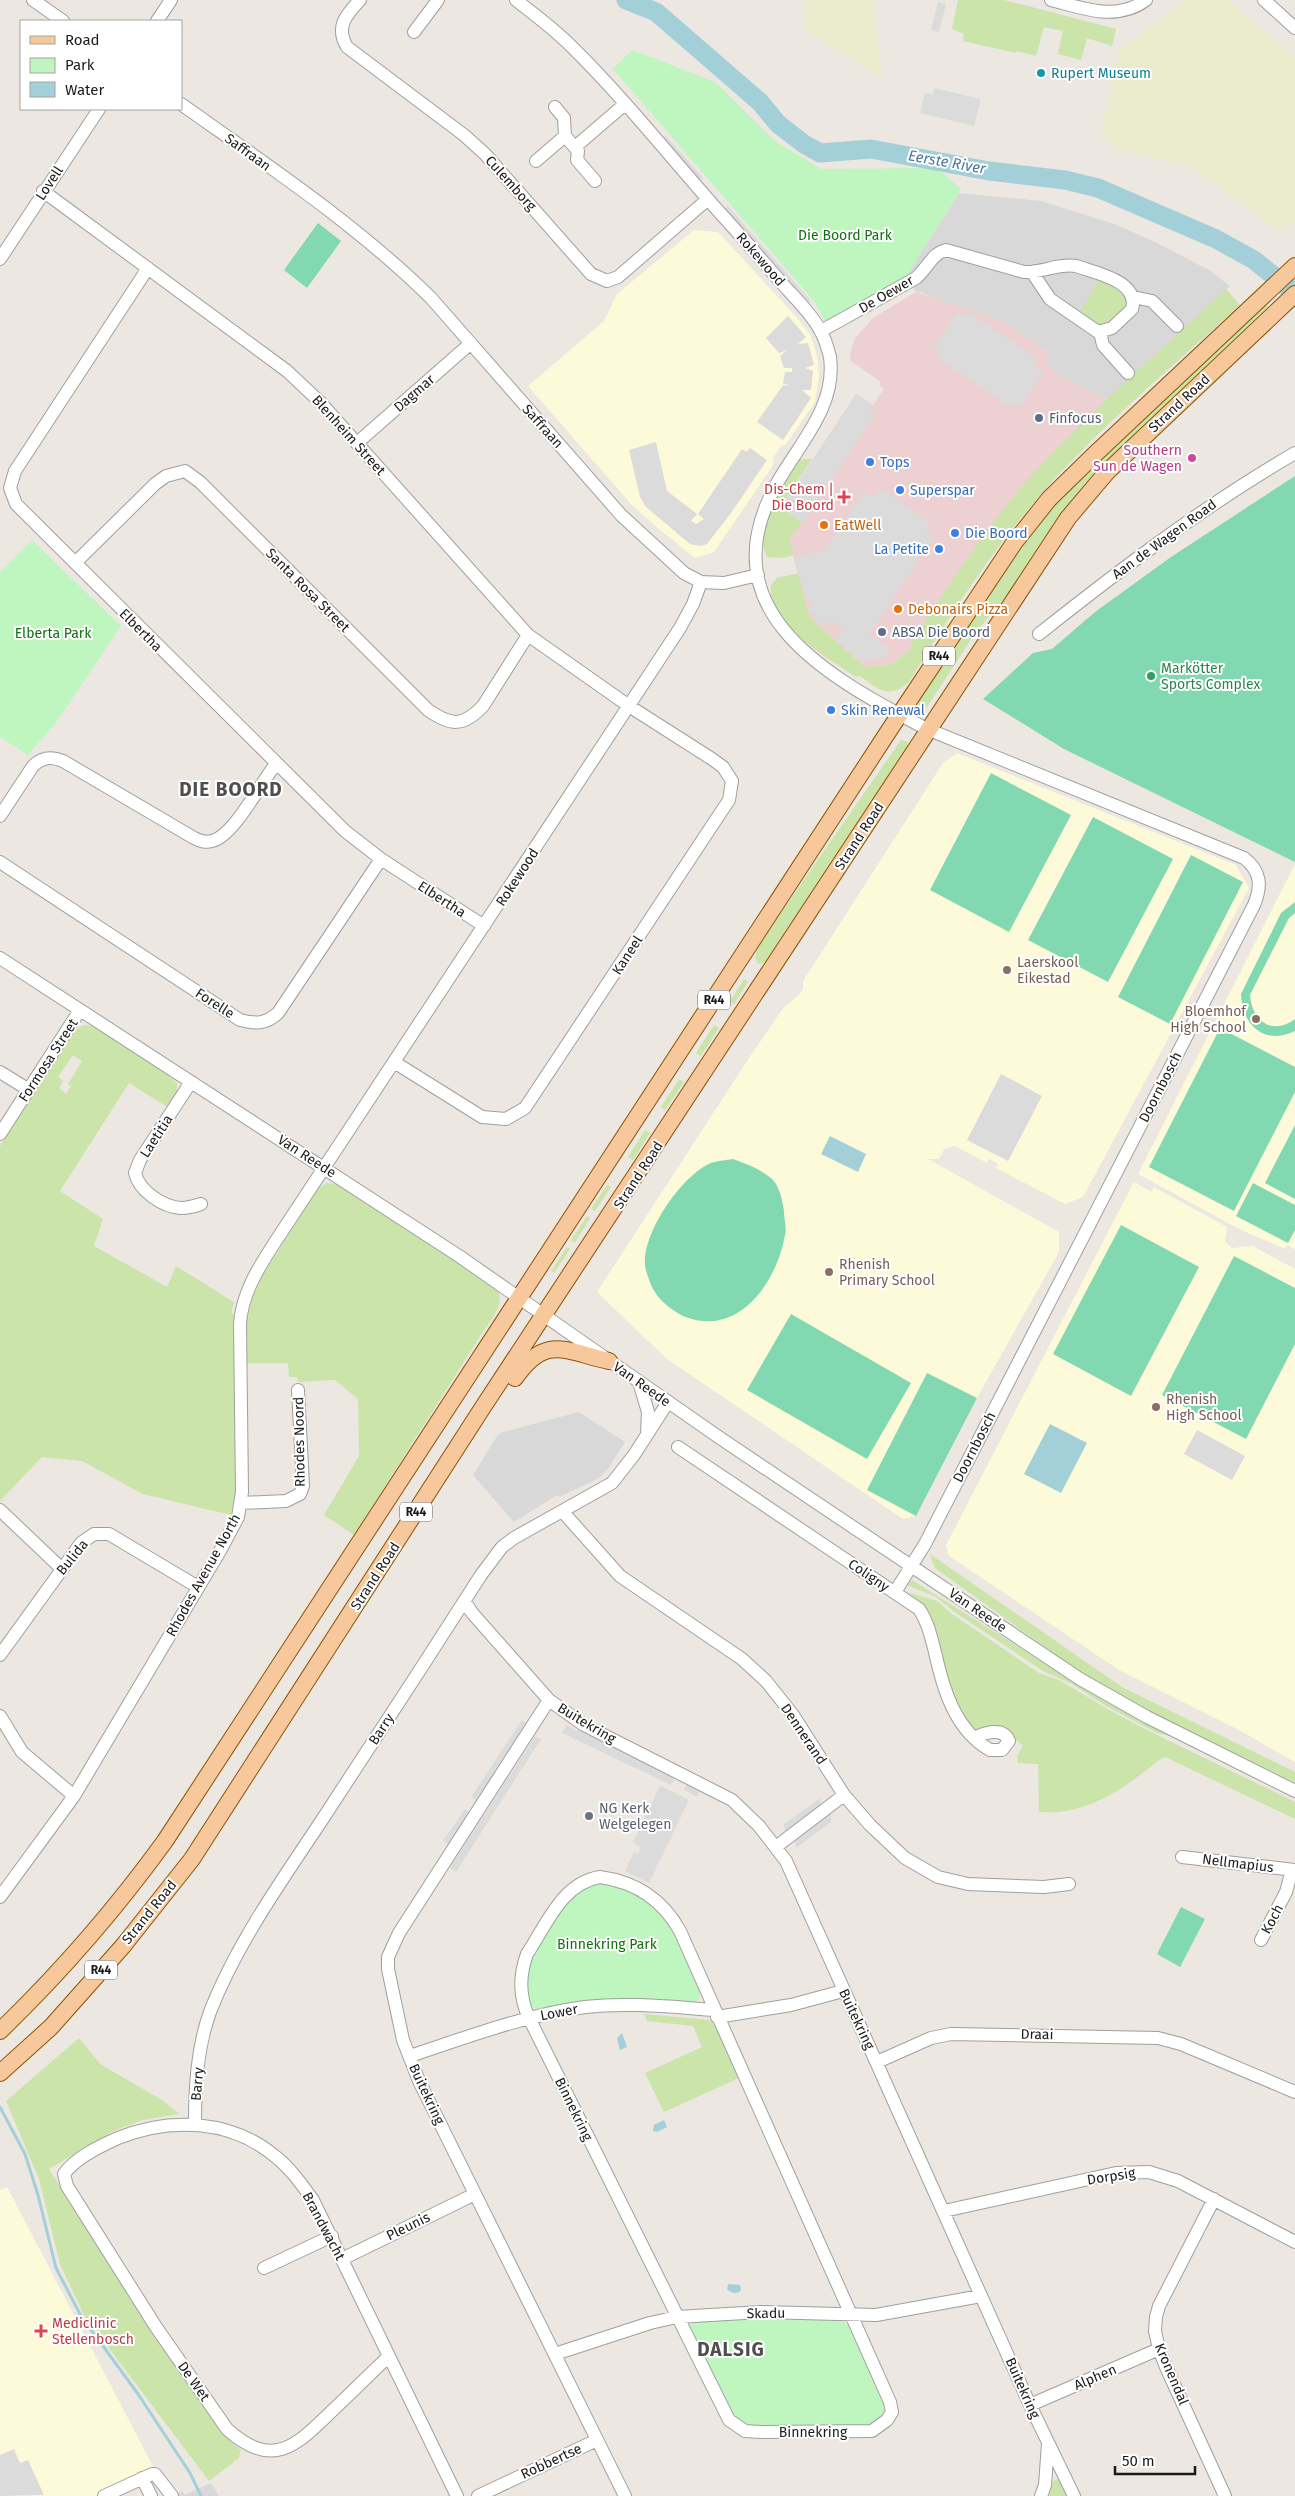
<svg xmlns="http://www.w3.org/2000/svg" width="1295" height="2496" font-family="'Fira Sans',sans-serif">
	<rect width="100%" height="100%" fill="#ece7e1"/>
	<path fill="#d9d8d8" d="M959,193L1041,201L1114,224L1151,240L1209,270L1230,286L1108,400L1053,372L1046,359L1050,352L921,292H916L907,275Z
		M579,1412L625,1442L608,1469L599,1478L559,1497L557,1495L514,1522L473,1475L499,1433Z
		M211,2483L219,2496H171L182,2491L185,2495Z"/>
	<path fill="#edd0d1" d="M916,292L1003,321L1050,353L1046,359L1053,372L1108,400L1044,463L999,516L923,624L909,646L911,649L892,664L864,667L809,616L789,540L856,394L873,405L884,389L879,385L881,382L851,361L850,353L855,338L873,318Z"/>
	<path fill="#fdfad9" d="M694,230L718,232L798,319L811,336L817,356L819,376L815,402L786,444L781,446L773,458L774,464L714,552L695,558L654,525L631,504L528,386L604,321L617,294Z
		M957,753L1236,865L1249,888L1083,1197L1065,1204L996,1168L998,1164L989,1159L987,1163L955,1146L944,1149L939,1159H928L1059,1232V1252L977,1398L916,1516L903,1519L667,1359L597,1292L749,1058L784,1007L798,996L803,989V981L943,763Z
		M1295,864V1249L1287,1245L1285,1249L1241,1230L1138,1174Z
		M1134,1182L1151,1192L1154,1187L1227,1227L1225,1242L1232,1248L1253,1246L1295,1269V1762L1237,1729L1119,1670L949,1556L946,1545Z
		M7,2187L156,2472L105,2496H0V2190Z"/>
	<path fill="#eaeacc" d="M804,0H874L882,79L805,30Z
		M1186,0H1228L1295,57V219L1281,232L1186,165L1115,149L1101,134L1120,49Z"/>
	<path fill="#cbe4a9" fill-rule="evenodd" d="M958,0H1004L1116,29L1112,46L1087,38L1081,60L1058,54L1063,31L1044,27L1036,56L1017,51L1016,53L963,41L964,34L952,29Z
		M1099,280L1126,294L1129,306L1105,328L1078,315Z
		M1226,289L1240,305C1173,366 1102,425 1042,493C991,551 949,617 909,682C889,700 878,689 860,676L856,677C829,659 767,624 771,585L777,578L798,573L809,616L864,667L892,664L911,649L909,646C945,591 987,525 1031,476C1091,410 1161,351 1226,289Z
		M1265,304L1270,309L1057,521L1005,597L976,632L927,707L923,709L919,708L918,703L921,698L1013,558L1054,506L1086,471Z
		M800,459H812L785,500L792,506L788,512L802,522L789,540L794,555L782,558L767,557C752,529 785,481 800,459Z
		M901,740L908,742V747L773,955L763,963L758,964L755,957L758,946Z
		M744,979L748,982L734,1004L730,1001Z
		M83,1025L93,1026L165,1073L177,1083V1092L169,1108L129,1083L60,1191L103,1219L94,1246L167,1287L176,1266L234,1302L231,1313L234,1314L236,1498L231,1515L143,1494L82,1461L42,1457L0,1501V1146L62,1050L76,1030ZM73,1055L82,1061L68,1084L71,1086L66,1094L59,1088L63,1081L58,1077Z
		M714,1025L719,1028L701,1056L696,1053Z
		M679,1079L684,1082L665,1110L661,1107Z
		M645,1130L650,1133L633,1160L628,1157Z
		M327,1183L336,1184L476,1274C483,1279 494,1285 498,1292C506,1304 486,1327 479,1338L354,1535L324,1515L359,1456L358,1399L335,1380L299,1382L297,1377H289L288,1363H246L247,1318L255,1288L318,1188Z
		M607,1185L611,1187L595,1211L591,1209Z
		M587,1216L590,1218L575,1243L571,1240Z
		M567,1247L570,1249L554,1273L551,1271Z
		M930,1554L1122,1687L1295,1772V1783L1155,1714L1077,1670L935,1568Z
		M912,1580L1108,1703L1171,1736L1157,1733L1106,1706L1072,1684L1043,1671L956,1613L936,1597L907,1585Z
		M908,1592L937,1601L952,1614L1039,1673L1061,1681L1109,1710L1151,1732L1295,1802V1819L1165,1757L1160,1759C1125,1788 1087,1816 1039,1812L1038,1764L1018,1763L1017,1756L1023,1746L1006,1731C998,1731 982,1734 976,1730C952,1713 938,1644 931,1616L924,1605Z
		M644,2014L710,2020L716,2027L739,2078L664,2112L645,2073L702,2047L693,2026L647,2021Z
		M79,2038L100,2064L162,2100L179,2114L143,2120L113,2131L49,2169L212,2418L233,2444L241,2450L239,2458L209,2481L84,2315L60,2264L39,2179L6,2101Z
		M1058,2479L1060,2480L1069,2496H1049L1053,2481Z"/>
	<path fill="#bff5bf" d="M632,50L715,82L776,142L821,169L937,168L961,189L907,275L827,324L814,301L613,69Z
		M32,540L121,626L55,724L28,755L0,737V572Z
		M600,1882C668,1893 677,1937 701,1992L698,2000L694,2003C641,1998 591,1999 539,2009L529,2006L525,1979L528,1963L565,1905L580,1888Z
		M793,2317L843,2322L851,2327L887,2407L879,2425L812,2429L743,2425L733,2419L690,2331L691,2325L698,2320Z"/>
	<path fill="#82d8b0" d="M318,223L341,241L307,288L284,270Z
		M1295,476V862L1064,749L983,699L1033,653L1052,649L1095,612L1171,557Z
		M991,773L1071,815L1009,932L930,890Z
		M1093,817L1173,859L1108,982L1028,940Z
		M1191,855L1243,882L1170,1024L1118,997Z
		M1295,902V913L1289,918L1250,995C1252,1021 1272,1036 1295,1019V1031C1264,1046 1242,1025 1241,994L1281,913Z
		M1220,1028L1295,1067V1092L1234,1211L1149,1167Z
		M1295,1125V1199L1265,1183Z
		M733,1159C747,1164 763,1170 773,1180C780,1188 783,1202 784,1212C784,1219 787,1228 785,1235C777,1282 738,1339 683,1316C671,1310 657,1299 651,1285C649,1279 645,1270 645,1264C643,1232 682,1175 711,1163C717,1161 726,1160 733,1159Z
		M1253,1183L1295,1205V1230L1288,1243L1236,1216Z
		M1121,1225L1199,1267L1131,1396L1053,1354Z
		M1234,1256L1295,1288V1344L1246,1439L1162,1395Z
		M791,1314L911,1383L867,1459L747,1390Z
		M927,1373L977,1398L916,1516L867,1490Z
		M1181,1907L1205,1919L1180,1967L1157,1954Z"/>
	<path fill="#dbdbdb" d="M938,2L946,4L939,32L931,30Z
		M934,88L981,99L974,126L920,113L925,93L933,95Z
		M665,135L703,178L701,180L663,137Z
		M728,206L811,301L808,303L725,209Z
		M968,312L1038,359L1034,366L1043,372L1021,406L1015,402L1011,407L937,358L941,352L934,347L957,313L964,317Z
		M788,316L806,337L798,344L808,343L814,365L805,368L813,371L811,390H802L811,398L783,440L757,422L783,385L790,386L783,383L785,372H792V368H784L780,356L787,350L779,353L766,338Z
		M856,394L873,405L869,411L875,415L803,523L788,512L792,506L785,501Z
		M656,442L667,491L697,514L691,521L696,524L704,519L698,514L742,449L747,452L750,448L767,460L731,513L707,544L701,546L690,544L646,507L640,497L629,450Z
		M880,489L930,522L925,531L934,537L869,635L890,649L885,657L871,660L869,658L863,664L837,640L843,628L834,622L831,626L825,621L821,626L814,618L816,615L809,610L813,604L806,599L794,558L825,550L864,491L874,498Z
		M1001,1074L1042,1096L1008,1161L967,1140Z
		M1197,1430L1245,1456L1232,1480L1184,1454Z
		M522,1720L527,1724L477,1801L471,1797Z
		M566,1725L675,1777L671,1785L562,1733Z
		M535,1736L541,1739L456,1872L450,1868Z
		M688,1782L701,1788L697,1797L684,1790Z
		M660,1786L689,1800L649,1883L625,1871L634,1852L638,1854L641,1848L633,1842Z
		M820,1798L821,1807L785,1833L784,1824Z
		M465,1809L470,1813L449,1845L443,1841Z
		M831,1813V1822L796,1848L795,1840Z
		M14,2449L20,2463L28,2460L44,2495L0,2496V2455Z"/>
	<path fill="#a3d0d8" d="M830,1136L866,1154L858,1172L821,1154Z
		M1050,1424L1087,1443L1061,1493L1024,1474Z
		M622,2033L627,2047L620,2050L617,2038Z
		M664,2120L667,2127L657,2132L653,2131L654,2125Z
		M728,2284L740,2285L741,2290C738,2295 730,2293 727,2289Z"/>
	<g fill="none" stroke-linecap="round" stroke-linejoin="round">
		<path stroke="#a3d0d8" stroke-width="3" d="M0,2107L25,2154L38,2195L56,2268L81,2316L138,2394L190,2473L201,2496"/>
		<path stroke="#a3d0d8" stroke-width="19" d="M626,0L656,12L760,102L778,124L804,144L820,153L871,149L989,171L1065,180L1098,188L1216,239L1254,260L1295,293"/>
		<g stroke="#9f9f9f" stroke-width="14">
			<path id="minor" d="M33,0L63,21
				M360,0C346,15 335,27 347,47L464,135L485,154L591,274L607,281L618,277L708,199
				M516,0C535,15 554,29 571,46C624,98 671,158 721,214C744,239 765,264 787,289C799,302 812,315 820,330C825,338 828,349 830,357C836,401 807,435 785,470C698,605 821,674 927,729L1244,858C1261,871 1262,886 1254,905L925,1544L895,1592
				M1051,0C1083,8 1116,22 1146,0
				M1264,0L1295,28
				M157,21L171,0
				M414,32L438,0
				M181,104C267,165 356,224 431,298L621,515L684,573L701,582L724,583L758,575
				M555,107L564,118L565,136
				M575,147L625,104
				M536,161L565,136L578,151L577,160L595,181
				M43,191L287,371L320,402L528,635L629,706L712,759L723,767L732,781L729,800L525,1108L506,1119L482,1117L394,1062
				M0,259L99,109
				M148,268L15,471L10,488L16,504L345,831L381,859L484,926
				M1133,297L1152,301L1177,326
				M821,331L916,278C927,269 932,253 946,250L1024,272C1042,273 1058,263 1076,266C1095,273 1140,281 1132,309L1112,328L1098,332L1050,299L1032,272
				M1100,332L1103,345L1128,373
				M357,443L471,343
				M75,563L155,484L166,476L185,471L200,482L428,710C451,726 463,727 483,706L528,635
				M1039,634C1121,569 1204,506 1295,453
				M0,816L33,766C42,757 51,756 63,761L194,838C200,841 205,843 212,841C234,836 261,782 276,764
				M0,862L240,1020C256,1024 266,1024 278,1013L381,859
				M0,958L459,1256L720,1438L1080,1679L1147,1717L1295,1791
				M0,1072L29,1090
				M191,1082L140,1160L135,1173C139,1191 163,1207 181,1208C188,1208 195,1206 201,1204
				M0,1134L80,1010
				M639,1382L648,1412L647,1433
				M678,1447L919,1609C928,1622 931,1637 935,1652C943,1689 955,1730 990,1750H1002L1009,1741C1003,1726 984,1733 974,1738
				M242,1503L286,1501L300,1494L303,1486L298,1390
				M0,1510L62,1569
				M563,1512L620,1576L742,1659L766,1681L793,1715L844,1795L870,1825L905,1858L938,1877L968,1884L1044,1887L1069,1884
				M464,1601L473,1614L549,1700L584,1725L732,1800L759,1826L786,1861L1030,2405L1074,2496
				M0,1655L81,1543L94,1534H109L198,1587
				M549,1700L399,1933L388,1957V1969L403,2040L419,2081L625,2496
				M0,1716L22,1752L74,1796
				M777,1846L844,1795
				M1182,1857L1295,1870
				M600,1877C636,1882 663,1900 680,1931L890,2402L892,2412L887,2420L872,2431L761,2432L745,2431L729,2420L529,2018C519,1997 519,1976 527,1954C547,1924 562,1883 600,1877Z
				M0,1897L74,1796L220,1551L238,1517L242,1492L240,1324C242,1290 263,1261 281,1233L680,628L693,604L701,582
				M1261,1940L1286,1892L1292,1870
				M717,2017L791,2005L843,1991
				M410,2056C467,2037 525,2015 585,2007C628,2002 672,2007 714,2010
				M877,2062L931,2038L951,2034L1158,2038L1181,2044L1295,2092
				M195,2124C195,2087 197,2048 210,2012C236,1945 280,1883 320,1823C374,1741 428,1658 481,1575L502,1547L514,1538L612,1483L634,1455L668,1402
				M1214,2199L1159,2306L1156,2317L1155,2331L1159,2349L1166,2367L1225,2496
				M944,2211L1116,2173L1149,2172L1178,2181L1295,2242
				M342,2259L475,2194
				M264,2268L332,2236
				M555,2354L650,2323L677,2317L761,2312L876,2315L981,2296
				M389,2356C370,2374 352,2392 333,2410C297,2445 273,2471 227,2429L156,2327L67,2186L64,2174C75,2158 100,2146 118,2138C170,2117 231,2119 276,2157C291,2169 302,2185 313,2200L457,2496
				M1030,2405L1159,2349
				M142,2478L151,2496
				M104,2496L152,2474H155L172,2496
				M478,2496L597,2440
				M1041,2496L1045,2485L1048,2444"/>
		</g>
		<g stroke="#895408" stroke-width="18">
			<path id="major" d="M515,1378C546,1334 564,1351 609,1361
				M0,2031C61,1972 115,1910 165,1841L890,729L1014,543L1049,499L1094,455L1295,266
				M0,2073L51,2027L123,1946L192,1859L483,1407L1068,518L1107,472L1295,294"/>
		</g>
		<use href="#minor" stroke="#fff" stroke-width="12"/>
		<use href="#major" stroke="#f6c89c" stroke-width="16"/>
	</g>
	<circle fill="#0f9aa8" stroke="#fff" stroke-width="2" cx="1041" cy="73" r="5"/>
	<g fill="#5c6f8a" stroke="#fff" stroke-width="2">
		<circle cx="1039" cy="418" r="5"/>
		<circle cx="882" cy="632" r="5"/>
	</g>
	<circle fill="#d1479c" stroke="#fff" stroke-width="2" cx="1192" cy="458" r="5"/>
	<g fill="#3f7fe0" stroke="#fff" stroke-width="2">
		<circle cx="870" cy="462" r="5"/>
		<circle cx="900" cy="490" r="5"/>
		<circle cx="955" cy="533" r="5"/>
		<circle cx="939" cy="549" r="5"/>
		<circle cx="831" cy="710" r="5"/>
	</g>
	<g fill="#e0444e" stroke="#fff" stroke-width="2">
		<path d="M841.5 489.5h5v5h5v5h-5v5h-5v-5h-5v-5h5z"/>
		<path d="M38.5 2323.5h5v5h5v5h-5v5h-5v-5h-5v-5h5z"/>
	</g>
	<g fill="#e8710a" stroke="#fff" stroke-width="2">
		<circle cx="824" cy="525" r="5"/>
		<circle cx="898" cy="609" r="5"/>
	</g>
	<circle fill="#2e9e5b" stroke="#fff" stroke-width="2" cx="1151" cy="676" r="5"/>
	<g fill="#8d6e63" stroke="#fff" stroke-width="2">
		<circle cx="1007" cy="970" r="5"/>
		<circle cx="1256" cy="1019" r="5"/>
		<circle cx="829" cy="1272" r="5"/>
		<circle cx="1156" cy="1407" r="5"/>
	</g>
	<circle fill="#6b7280" stroke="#fff" stroke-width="2" cx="589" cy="1816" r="5"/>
	<g text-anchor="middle" stroke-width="4" stroke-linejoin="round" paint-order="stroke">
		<g fill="#fff" stroke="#5f5f5f" stroke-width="1">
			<rect x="923" y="646.5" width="32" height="19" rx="4"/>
			<rect x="698" y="990.5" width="32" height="19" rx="4"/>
			<rect x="400" y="1502.5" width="32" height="19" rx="4"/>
			<rect x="85" y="1960.5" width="32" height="19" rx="4"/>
		</g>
		<g font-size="12" font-weight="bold" fill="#1b1b1b">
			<text x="939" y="660">R44</text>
			<text x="714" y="1004">R44</text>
			<text x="416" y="1516">R44</text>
			<text x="101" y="1974">R44</text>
		</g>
		<g font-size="14" fill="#0d838f" stroke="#fff" text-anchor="start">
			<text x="1051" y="78">Rupert Museum</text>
		</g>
		<g font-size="14" fill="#1b1b1b" stroke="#fff">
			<text transform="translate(248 152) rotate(36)" y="5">Saffraan</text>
			<text transform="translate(49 183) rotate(-57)" y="5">Lovell</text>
			<text transform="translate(511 183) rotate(48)" y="5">Culemborg</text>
			<text transform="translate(761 259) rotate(49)" y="5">Rokewood</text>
			<text transform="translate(886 294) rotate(-30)" y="5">De Oewer</text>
			<text transform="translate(414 393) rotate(-41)" y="5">Dagmar</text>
			<text transform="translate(1179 403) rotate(-43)" y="5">Strand Road</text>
			<text transform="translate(543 426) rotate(48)" y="5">Saffraan</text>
			<text transform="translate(349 435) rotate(48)" y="5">Blenheim Street</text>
			<text transform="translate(1164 539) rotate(-36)" y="5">Aan de Wagen Road</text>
			<text transform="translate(308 590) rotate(45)" y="5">Santa Rosa Street</text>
			<text transform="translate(141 630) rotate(45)" y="5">Elbertha</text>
			<text transform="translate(859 836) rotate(-57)" y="5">Strand Road</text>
			<text transform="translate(517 877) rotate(-57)" y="5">Rokewood</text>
			<text transform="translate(442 899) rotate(33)" y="5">Elbertha</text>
			<text transform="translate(627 955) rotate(-57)" y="5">Kaneel</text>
			<text transform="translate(215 1003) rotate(33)" y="5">Forelle</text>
			<text transform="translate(48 1060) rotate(-57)" y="5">Formosa Street</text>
			<text transform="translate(1160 1087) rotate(-63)" y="5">Doornbosch</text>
			<text transform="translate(156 1136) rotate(-57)" y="5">Laetitia</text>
			<text transform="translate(307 1156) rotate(33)" y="5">Van Reede</text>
			<text transform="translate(638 1175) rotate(-57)" y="5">Strand Road</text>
			<text transform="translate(642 1384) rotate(35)" y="5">Van Reede</text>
			<text transform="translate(299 1442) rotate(-91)" y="5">Rhodes Noord</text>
			<text transform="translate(974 1447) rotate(-63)" y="5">Doornbosch</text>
			<text transform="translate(72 1557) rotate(-51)" y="5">Bulida</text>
			<text transform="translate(203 1575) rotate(-61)" y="5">Rhodes Avenue North</text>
			<text transform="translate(869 1575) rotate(34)" y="5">Coligny</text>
			<text transform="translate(375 1576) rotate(-57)" y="5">Strand Road</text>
			<text transform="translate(978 1610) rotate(34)" y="5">Van Reede</text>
			<text transform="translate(587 1723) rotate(31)" y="5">Buitekring</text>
			<text transform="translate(381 1729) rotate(-57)" y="5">Barry</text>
			<text transform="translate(804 1734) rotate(56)" y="5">Dennerand</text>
			<text transform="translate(1238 1863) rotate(7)" y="5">Nellmapius</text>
			<text transform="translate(149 1912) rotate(-51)" y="5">Strand Road</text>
			<text transform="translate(1272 1919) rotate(-62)" y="5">Koch</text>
			<text transform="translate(559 2012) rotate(-11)" y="5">Lower</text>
			<text transform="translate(857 2019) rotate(65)" y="5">Buitekring</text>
			<text transform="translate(1037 2034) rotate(1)" y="5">Draai</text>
			<text transform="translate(197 2084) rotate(-85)" y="5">Barry</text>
			<text transform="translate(427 2094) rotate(65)" y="5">Buitekring</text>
			<text transform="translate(574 2109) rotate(64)" y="5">Binnekring</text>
			<text transform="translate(1111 2176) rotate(-9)" y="5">Dorpsig</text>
			<text transform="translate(324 2226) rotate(62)" y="5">Brandwacht</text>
			<text transform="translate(408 2226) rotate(-26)" y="5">Pleunis</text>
			<text transform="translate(766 2313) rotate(-1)" y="5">Skadu</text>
			<text transform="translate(1172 2374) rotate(67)" y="5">Kronendal</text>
			<text transform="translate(1095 2377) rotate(-23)" y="5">Alphen</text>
			<text transform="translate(194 2381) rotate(55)" y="5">De Wet</text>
			<text transform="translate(1023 2388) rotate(66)" y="5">Buitekring</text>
			<text x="813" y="2437">Binnekring</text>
			<text transform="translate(551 2461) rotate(-25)" y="5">Robbertse</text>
		</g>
		<g font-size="14" fill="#117111" stroke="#fff">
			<text x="845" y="240">Die Boord Park</text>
			<text x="53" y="638">Elberta Park</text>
			<text x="607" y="1949">Binnekring Park</text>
		</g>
		<g font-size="14" fill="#4e5e75" stroke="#fff" text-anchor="start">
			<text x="1049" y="423">Finfocus</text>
			<text x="892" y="637">ABSA Die Boord</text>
		</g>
		<g font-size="14" fill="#b23c85" stroke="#fff" text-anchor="end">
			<text x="1182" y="455">Southern<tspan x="1182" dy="16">Sun de Wagen</tspan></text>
		</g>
		<g font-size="14" fill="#366cbe" stroke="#fff" text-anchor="start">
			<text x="880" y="467">Tops</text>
			<text x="910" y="495">Superspar</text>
			<text x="965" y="538">Die Boord</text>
			<text x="929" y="554" text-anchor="end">La Petite</text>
			<text x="841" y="715">Skin Renewal</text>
		</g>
		<g font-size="14" fill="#be3a42" stroke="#fff" text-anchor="end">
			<text x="834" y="494">Dis-Chem |<tspan x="834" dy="16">Die Boord</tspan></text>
			<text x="52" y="2328" text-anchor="start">Mediclinic<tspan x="52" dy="16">Stellenbosch</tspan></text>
		</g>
		<g font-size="14" fill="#c56008" stroke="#fff" text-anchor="start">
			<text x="834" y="530">EatWell</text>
			<text x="908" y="614">Debonairs Pizza</text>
		</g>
		<g font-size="14" fill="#27864d" stroke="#fff" text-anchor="start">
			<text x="1161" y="673">Markötter<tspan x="1161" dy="16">Sports Complex</tspan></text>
		</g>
		<g font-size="14" fill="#785e54" stroke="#fff" text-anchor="start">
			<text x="1017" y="967">Laerskool<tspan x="1017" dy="16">Eikestad</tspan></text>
			<text x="1246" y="1016" text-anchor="end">Bloemhof<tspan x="1246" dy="16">High School</tspan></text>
			<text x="839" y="1269">Rhenish<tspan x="839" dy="16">Primary School</tspan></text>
			<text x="1166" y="1404">Rhenish<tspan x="1166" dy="16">High School</tspan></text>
		</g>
		<g font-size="14" fill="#5b616d" stroke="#fff" text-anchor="start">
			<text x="599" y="1813">NG Kerk<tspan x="599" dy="16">Welgelegen</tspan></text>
		</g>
		<g font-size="15" font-style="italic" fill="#4b7a9d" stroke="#fff">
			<text transform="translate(947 162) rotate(10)" y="5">Eerste River</text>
		</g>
		<g font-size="19" font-weight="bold" letter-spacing="1" fill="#4e4e4e" stroke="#fff">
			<text x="231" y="796">DIE BOORD</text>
			<text x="731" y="2356">DALSIG</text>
		</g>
	</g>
	<rect x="20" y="20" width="162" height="90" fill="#ffffff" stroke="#a4a4a4"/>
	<rect x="30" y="36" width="25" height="8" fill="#f6c89c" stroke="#a4a4a4"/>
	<text x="65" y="45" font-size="15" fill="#1b1b1b">Road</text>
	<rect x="30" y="58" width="25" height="15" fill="#bff5bf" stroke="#a4a4a4"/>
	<text x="65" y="70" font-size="15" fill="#1b1b1b">Park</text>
	<rect x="30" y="82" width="25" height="15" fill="#a3d0d8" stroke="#a4a4a4"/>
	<text x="65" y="95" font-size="15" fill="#1b1b1b">Water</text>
	<path d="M1115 2466v8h80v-8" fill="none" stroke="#1b1b1b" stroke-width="2.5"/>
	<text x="1122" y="2466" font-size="15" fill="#1b1b1b" stroke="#ffffff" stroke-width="4" paint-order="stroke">50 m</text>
</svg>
